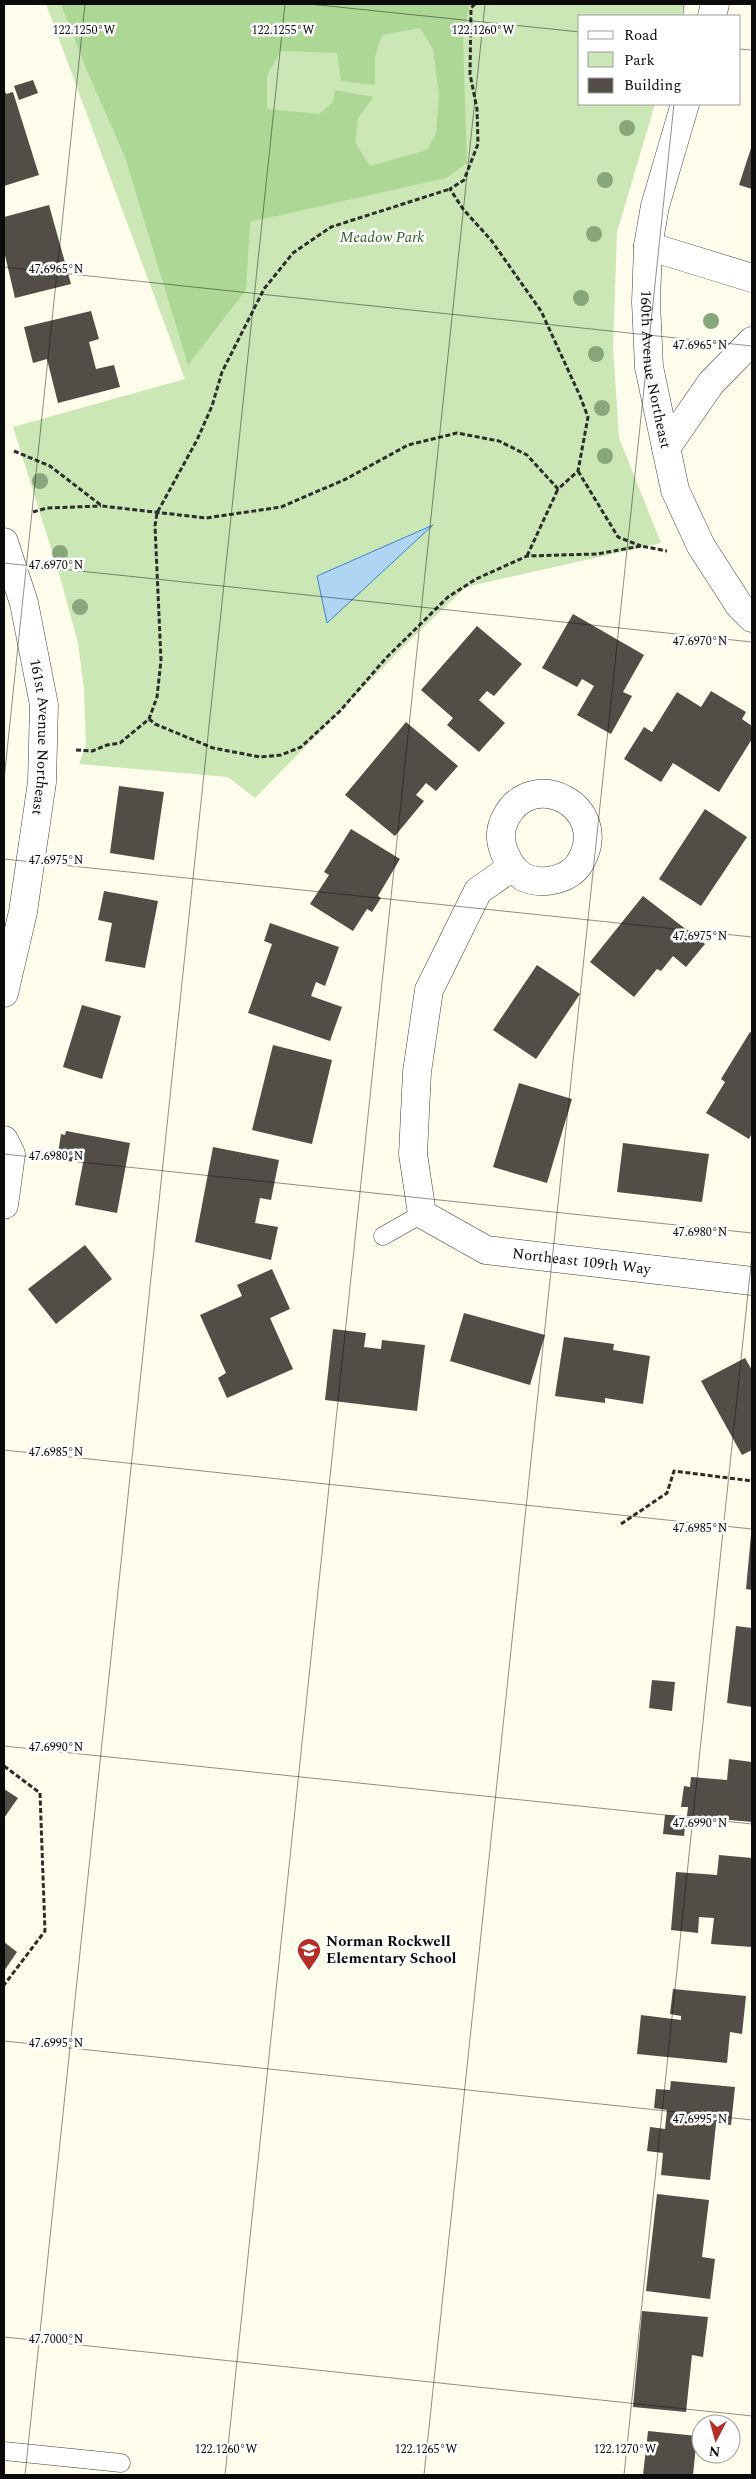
<svg xmlns="http://www.w3.org/2000/svg" width="756" height="2479" font-family="Spectral,serif">
	<rect width="100%" height="100%" fill="#fefcea"/>
	<path fill="#cbe7b5" d="M46,4H684L681,16H580V104H655L617,232L613,347L619,438L661,543L466,587L411,639L255,798L228,777L79,764L86,745L84,689L78,643L60,577L13,427L185,379Z"/>
	<path fill="#add795" fill-rule="evenodd" d="M61,4H469L463,41L467,163L446,178L250,222L246,290L188,365L125,157L88,73ZM420,28L433,49L439,94L436,134L427,150L370,166L355,142L358,118L374,97L335,90L333,102L319,114L267,109V75L281,51L337,53L341,81L375,85V57L382,35Z"/>
	<path fill="#b0d5f4" stroke="#3a83c8" d="M433,525L327,623L317,576Z"/>
	<path fill="#534d48" d="M33,80L38,93L19,100L14,86Z
		M4,88L6,94L13,92L39,175L4,186Z
		M752,145V189L739,185Z
		M49,205L71,284L15,298L4,251V217Z
		M91,311L99,339L89,342L96,369L114,365L120,387L58,403L47,359L33,363L24,327Z
		M573,614L644,655L623,692L632,696L611,734L577,715L594,686L582,679L577,687L542,668Z
		M477,626L522,664L494,696L487,691L479,700L505,723L479,752L447,725L453,718L421,690Z
		M711,691L746,712L742,719L752,726V739L719,792L673,763L661,782L624,759L644,727L652,732L677,692L701,707Z
		M406,722L458,766L436,791L426,783L416,795L424,801L395,836L345,795Z
		M119,786L164,792L154,860L110,853Z
		M705,809L747,837L701,906L659,879Z
		M351,829L400,859L378,896L381,898L372,912L367,909L353,931L310,904L329,875L324,872Z
		M104,891L158,901L145,968L105,961L112,923L98,920Z
		M643,896L705,944L686,967L673,956L661,971L657,969L634,997L590,962Z
		M270,923L339,947L325,986L316,982L311,996L342,1007L330,1041L248,1013L272,944L264,941Z
		M537,965L580,994L536,1059L493,1030Z
		M82,1005L121,1016L102,1079L63,1067Z
		M750,1032L752,1033V1133L749,1139L706,1113L725,1082L721,1079Z
		M273,1045L332,1060L312,1144L252,1130Z
		M519,1083L572,1099L547,1183L493,1167Z
		M66,1131L130,1143L117,1213L75,1205L83,1163L60,1159L61,1154L58,1153L61,1134L65,1135Z
		M623,1143L709,1154L702,1202L617,1192Z
		M213,1147L279,1160L271,1200L260,1198L255,1223L278,1227L271,1260L195,1242Z
		M85,1245L112,1279L56,1324L28,1289Z
		M272,1269L290,1309L270,1318L293,1369L227,1398L218,1378L226,1373L200,1315L242,1296L237,1285Z
		M464,1313L545,1335L530,1385L450,1361Z
		M333,1329L366,1333L364,1347L381,1349L382,1340L425,1345L417,1411L325,1400Z
		M564,1337L614,1344L613,1350L650,1356L643,1404L605,1398V1403L555,1396Z
		M745,1358L752,1370V1450L742,1455L701,1381Z
		M751,1535H752V1590L746,1589Z
		M736,1626L752,1628V1707L727,1703Z
		M652,1680L675,1682L672,1711L649,1708Z
		M729,1759L752,1762V1822L687,1816L688,1807H681L684,1786L690,1787L691,1777L727,1780Z
		M4,1789L18,1798L4,1818Z
		M665,1815L686,1816L684,1836L663,1834Z
		M719,1855L752,1858V1947L711,1944L714,1918L699,1917L698,1933L671,1930L676,1872L717,1875Z
		M4,1942L17,1952L4,1971Z
		M673,1989L746,1996L742,2034L730,2032L727,2063L637,2054L641,2015L681,2020V2016L670,2014Z
		M671,2081L735,2087L731,2125L716,2124L710,2180L661,2175L663,2153L647,2151L650,2127L665,2129L667,2110L654,2108L656,2089L670,2090Z
		M657,2194L709,2200L702,2257L715,2259L710,2299L646,2291Z
		M642,2311L708,2317L703,2357L692,2355L686,2412L633,2407Z
		M648,2431L697,2436L693,2475H643Z"/>
	<g fill="none" stroke-linecap="round" stroke-linejoin="round">
		<g stroke="#3e3e3e" stroke-width="19">
			<path id="service" d="M383,1236L422,1214
				M4,2451L121,2463"/>
		</g>
		<g stroke="#3e3e3e" stroke-width="29">
			<g id="minor">
				<path d="M648,246L752,278"/>
				<path d="M666,448L711,383L752,341"/>
				<path id="s1" d="M4,542L24,603L44,705L42,782L23,912L4,993"/>
				<path id="s2" d="M512,867C502,851 496,835 506,817C533,766 611,807 581,861C571,880 542,886 523,877C519,874 515,870 512,867L478,891L429,990L417,1072L413,1154L422,1214L486,1250L752,1281"/>
				<path d="M4,1140L11,1154L4,1205"/>
			</g>
		</g>
		<g stroke="#3e3e3e" stroke-width="29">
			<g id="tertiary">
				<path d="M712,16L715,4"/>
				<path id="s3" d="M685,104L655,206L648,246L646,302L649,367L675,490L701,546L739,605L752,618"/>
			</g>
		</g>
		<path stroke="#2d2d2d" stroke-width="3" stroke-dasharray="5 2.5" stroke-linecap="butt" d="M14,451L50,466L102,506L206,518L281,507L346,479L408,445L457,433L499,441L527,455L558,489L578,471L588,417L580,396L541,311L491,240L463,209L450,189L464,180L478,144L477,109L470,74L471,8L475,4
			M578,471L618,537L641,546
			M33,512L47,508L101,506
			M527,556L558,489
			M149,719L155,724L213,748L260,757L281,755L301,747L340,711L386,658L448,597L476,579L527,556L597,554L641,546L667,551
			M76,750L92,751L107,745L120,743L149,719L157,697L161,660L155,526L157,513L197,440L212,406L222,372L264,289L293,253L331,227L450,189
			M621,1524L667,1493L674,1471L752,1481
			M4,1766L40,1793L45,1931L4,1985"/>
		<use href="#service" stroke="#fff" stroke-width="18"/>
		<use href="#minor" stroke="#fff" stroke-width="28"/>
		<use href="#tertiary" stroke="#fff" stroke-width="28"/>
	</g>
	<g fill="#87a67a">
		<circle cx="627" cy="128" r="8"/>
		<circle cx="605" cy="180" r="8"/>
		<circle cx="594" cy="234" r="8"/>
		<circle cx="581" cy="298" r="8"/>
		<circle cx="711" cy="321" r="8"/>
		<circle cx="596" cy="354" r="8"/>
		<circle cx="602" cy="408" r="8"/>
		<circle cx="605" cy="456" r="8"/>
		<circle cx="40" cy="481" r="8"/>
		<circle cx="60" cy="553" r="8"/>
		<circle cx="80" cy="607" r="8"/>
	</g>
	<path fill="none" stroke="#0b0b0b" stroke-width="1" stroke-opacity="0.45" d="M309,4L580,32M683,16L684,4M740,49L752,50M4,267L752,346M4,563L752,642M4,780L85,4M4,859L752,937M4,1154L752,1233M4,1450L752,1529M4,1746L752,1824M4,2041L752,2120M4,2337L752,2416M25,2475L285,4M225,2475L485,4M424,2475L674,104M624,2475L752,1255"/>
	<defs>
		<g id="school-pin" transform="scale(1.25)"><path d="M0 17L-7.5 6A9.5 9.5 0 1 1 7.5 6Z" fill="#b62e28" stroke="#fff"/><path d="M0-5L7-2L0 1L-7-2ZM-4 1L0 2.5L4 1V4Q0 6-4 4Z" fill="#fff"/></g>
	</defs>
	<g fill-rule="evenodd">
		<use href="#school-pin" x="309" y="1950"/>
	</g>
	<g text-anchor="middle" stroke-width="5" stroke-linejoin="round" paint-order="stroke">
		<g font-size="15" font-style="italic" fill="#26601e" stroke="#fff">
			<text x="382" y="242">Meadow Park</text>
		</g>
		<g font-size="15" fill="#0b0b0b" stroke="#fff">
			<text dy="5" stroke="none"><textPath href="#s3" startOffset="271">160th Avenue Northeast</textPath></text>
			<text dy="5" stroke="none"><textPath href="#s1" startOffset="200">161st Avenue Northeast</textPath></text>
			<text dy="5" stroke="none"><textPath href="#s2" startOffset="821">Northeast 109th Way</textPath></text>
		</g>
		<g font-size="15" font-weight="bold" fill="#0b0b0b" stroke="#fff" text-anchor="start">
			<text x="326" y="1946">Norman Rockwell<tspan x="326" dy="17">Elementary School</tspan></text>
		</g>
	</g>
	<g font-size="12" text-anchor="middle" fill="#0b0b0b" stroke="#fff" stroke-width="5" stroke-linejoin="round" paint-order="stroke">
		<text x="84" y="34">122.1250°W</text>
		<text x="283" y="34">122.1255°W</text>
		<text x="483" y="34">122.1260°W</text>
		<text x="56" y="273">47.6965°N</text>
		<text x="700" y="349">47.6965°N</text>
		<text x="56" y="569">47.6970°N</text>
		<text x="700" y="645">47.6970°N</text>
		<text x="56" y="864">47.6975°N</text>
		<text x="700" y="940">47.6975°N</text>
		<text x="56" y="1160">47.6980°N</text>
		<text x="700" y="1236">47.6980°N</text>
		<text x="56" y="1456">47.6985°N</text>
		<text x="700" y="1532">47.6985°N</text>
		<text x="56" y="1751">47.6990°N</text>
		<text x="700" y="1827">47.6990°N</text>
		<text x="56" y="2047">47.6995°N</text>
		<text x="700" y="2123">47.6995°N</text>
		<text x="56" y="2343">47.7000°N</text>
		<text x="226" y="2453">122.1260°W</text>
		<text x="426" y="2453">122.1265°W</text>
		<text x="625" y="2453">122.1270°W</text>
	</g>
	<rect width="756" height="2479" fill="none" stroke="#0b0b0b" stroke-width="10"/>
	<rect x="578" y="15" width="162" height="90" fill="#ffffff" stroke="#9d9d9d"/>
	<rect x="588" y="31" width="25" height="8" fill="#ffffff" stroke="#9d9d9d"/>
	<text x="624" y="40" font-size="15" fill="#0b0b0b">Road</text>
	<rect x="588" y="52" width="25" height="15" fill="#cbe7b5" stroke="#9d9d9d"/>
	<text x="624" y="65" font-size="15" fill="#0b0b0b">Park</text>
	<rect x="588" y="78" width="25" height="15" fill="#534d48" stroke="#9d9d9d"/>
	<text x="624" y="90" font-size="15" fill="#0b0b0b">Building</text>
	<g transform="translate(716 2439) rotate(186)"><circle r="24" fill="#ffffff" stroke="#9d9d9d"/>
	<path d="M0-4L9 19L0 12L-9 19Z" fill="#b62e28"/>
	<text y="-8" font-size="14" font-weight="bold" text-anchor="middle" fill="#0b0b0b">N</text>
	</g>
</svg>
